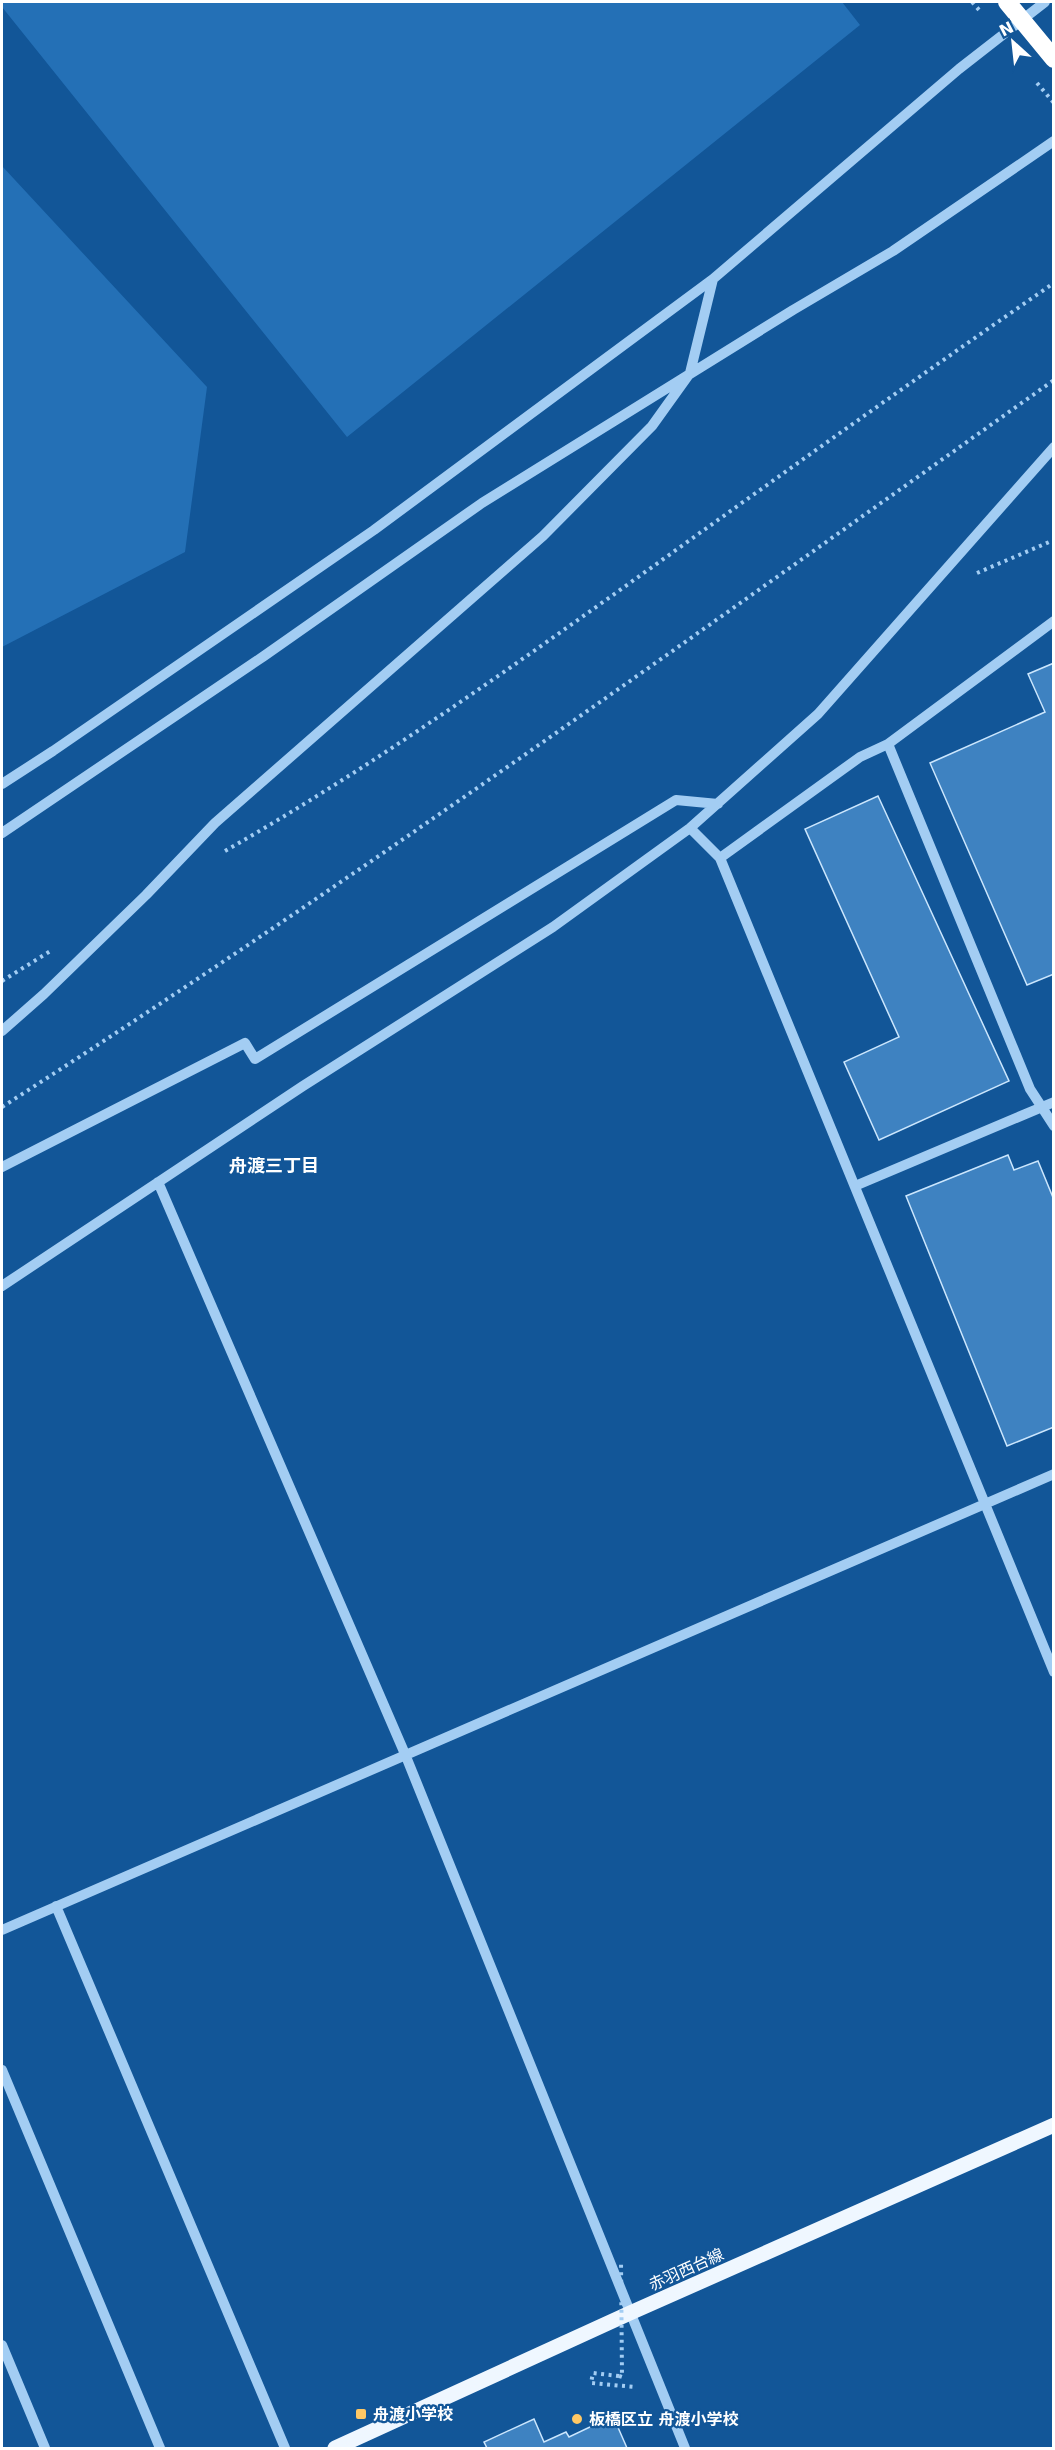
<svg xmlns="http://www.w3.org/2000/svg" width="1055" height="2450" font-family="'DejaVu Sans','Noto Sans JP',sans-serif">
	<rect width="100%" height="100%" fill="#125698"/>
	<path fill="#2470b6" d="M2,2H842L860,25L347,437L2,7Z
		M2,166L207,387L185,552L2,647Z"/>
	<path fill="#3e82c1" stroke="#cbe6fd" stroke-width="1.5" d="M1054,663V974L1027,985L930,763L1045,712L1028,674Z
		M878,796L1009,1081L879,1140L844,1062L899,1037L805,829Z
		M1008,1155L1014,1170L1038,1161L1054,1200V1427L1007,1446L906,1196Z
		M613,2416L627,2448H487L484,2442L534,2419L544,2442L566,2432L569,2437Z"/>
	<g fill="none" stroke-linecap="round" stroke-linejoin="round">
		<path stroke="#a3cdf3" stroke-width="4" stroke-dasharray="3 4.5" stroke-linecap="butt" d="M977,573L1054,540
			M225,851C377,764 519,662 662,560C792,467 922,374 1054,283
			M2,981L52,950
			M2,1107C360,877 706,627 1054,380
			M619,2376L593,2373L591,2383L635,2387"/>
		<path stroke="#a3cdf3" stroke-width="10" d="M888,744L1030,1089L1054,1126
			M2,784L53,751L374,530L713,279L959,69L1045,2
			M690,828L720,858L1054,1672
			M2,833L264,656L482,503L793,310L893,251L1054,141
			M720,858L860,757L888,744L1054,621
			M2,1031L44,994L146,895L215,823L543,536L652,426L690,373L713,279
			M2,1167L245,1043L255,1059L676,800L718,804
			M158,1182L405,1754L685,2448
			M855,1186L1054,1102
			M2,1286L303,1086L553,927L690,828L818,714L1054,447
			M56,1906L285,2448
			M2,1930L1054,1474
			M2,2070L160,2448
			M2,2345L45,2448"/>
		<path stroke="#eff7ff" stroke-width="15" d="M335,2448L630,2313L1054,2125"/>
		<path stroke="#a3cdf3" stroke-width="4" stroke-dasharray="3 4.5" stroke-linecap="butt" d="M972,2L980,11
			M1037,83L1054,103
			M619,2376L622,2377L621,2261"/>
		<path stroke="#fff" stroke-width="18" d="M1007,2L1054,59"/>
	</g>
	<g fill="#ffc865" stroke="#125698" stroke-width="2">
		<rect x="355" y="2408" width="12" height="12" rx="3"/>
		<circle cx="577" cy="2419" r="6"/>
	</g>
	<g text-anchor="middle" stroke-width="4.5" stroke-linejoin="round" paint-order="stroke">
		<g font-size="16" fill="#fff" stroke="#125698">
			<text transform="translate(686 2269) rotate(-24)" y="6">赤羽西台線</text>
		</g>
		<g font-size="16" font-weight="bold" fill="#fff" stroke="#125698" text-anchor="start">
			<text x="373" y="2420">舟渡小学校</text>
			<text x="589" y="2425">板橋区立 舟渡小学校</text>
		</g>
		<g font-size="18" font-weight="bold" fill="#fff" stroke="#125698">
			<text x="274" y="1172">舟渡三丁目</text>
		</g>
	</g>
	<rect width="1055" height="2450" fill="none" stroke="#ffffff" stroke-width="6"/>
	<g transform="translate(1013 42) rotate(333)" stroke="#125698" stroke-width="4.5" paint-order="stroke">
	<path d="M0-4.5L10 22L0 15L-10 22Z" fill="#ffffff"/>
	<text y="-9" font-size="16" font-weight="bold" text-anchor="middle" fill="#ffffff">N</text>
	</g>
</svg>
